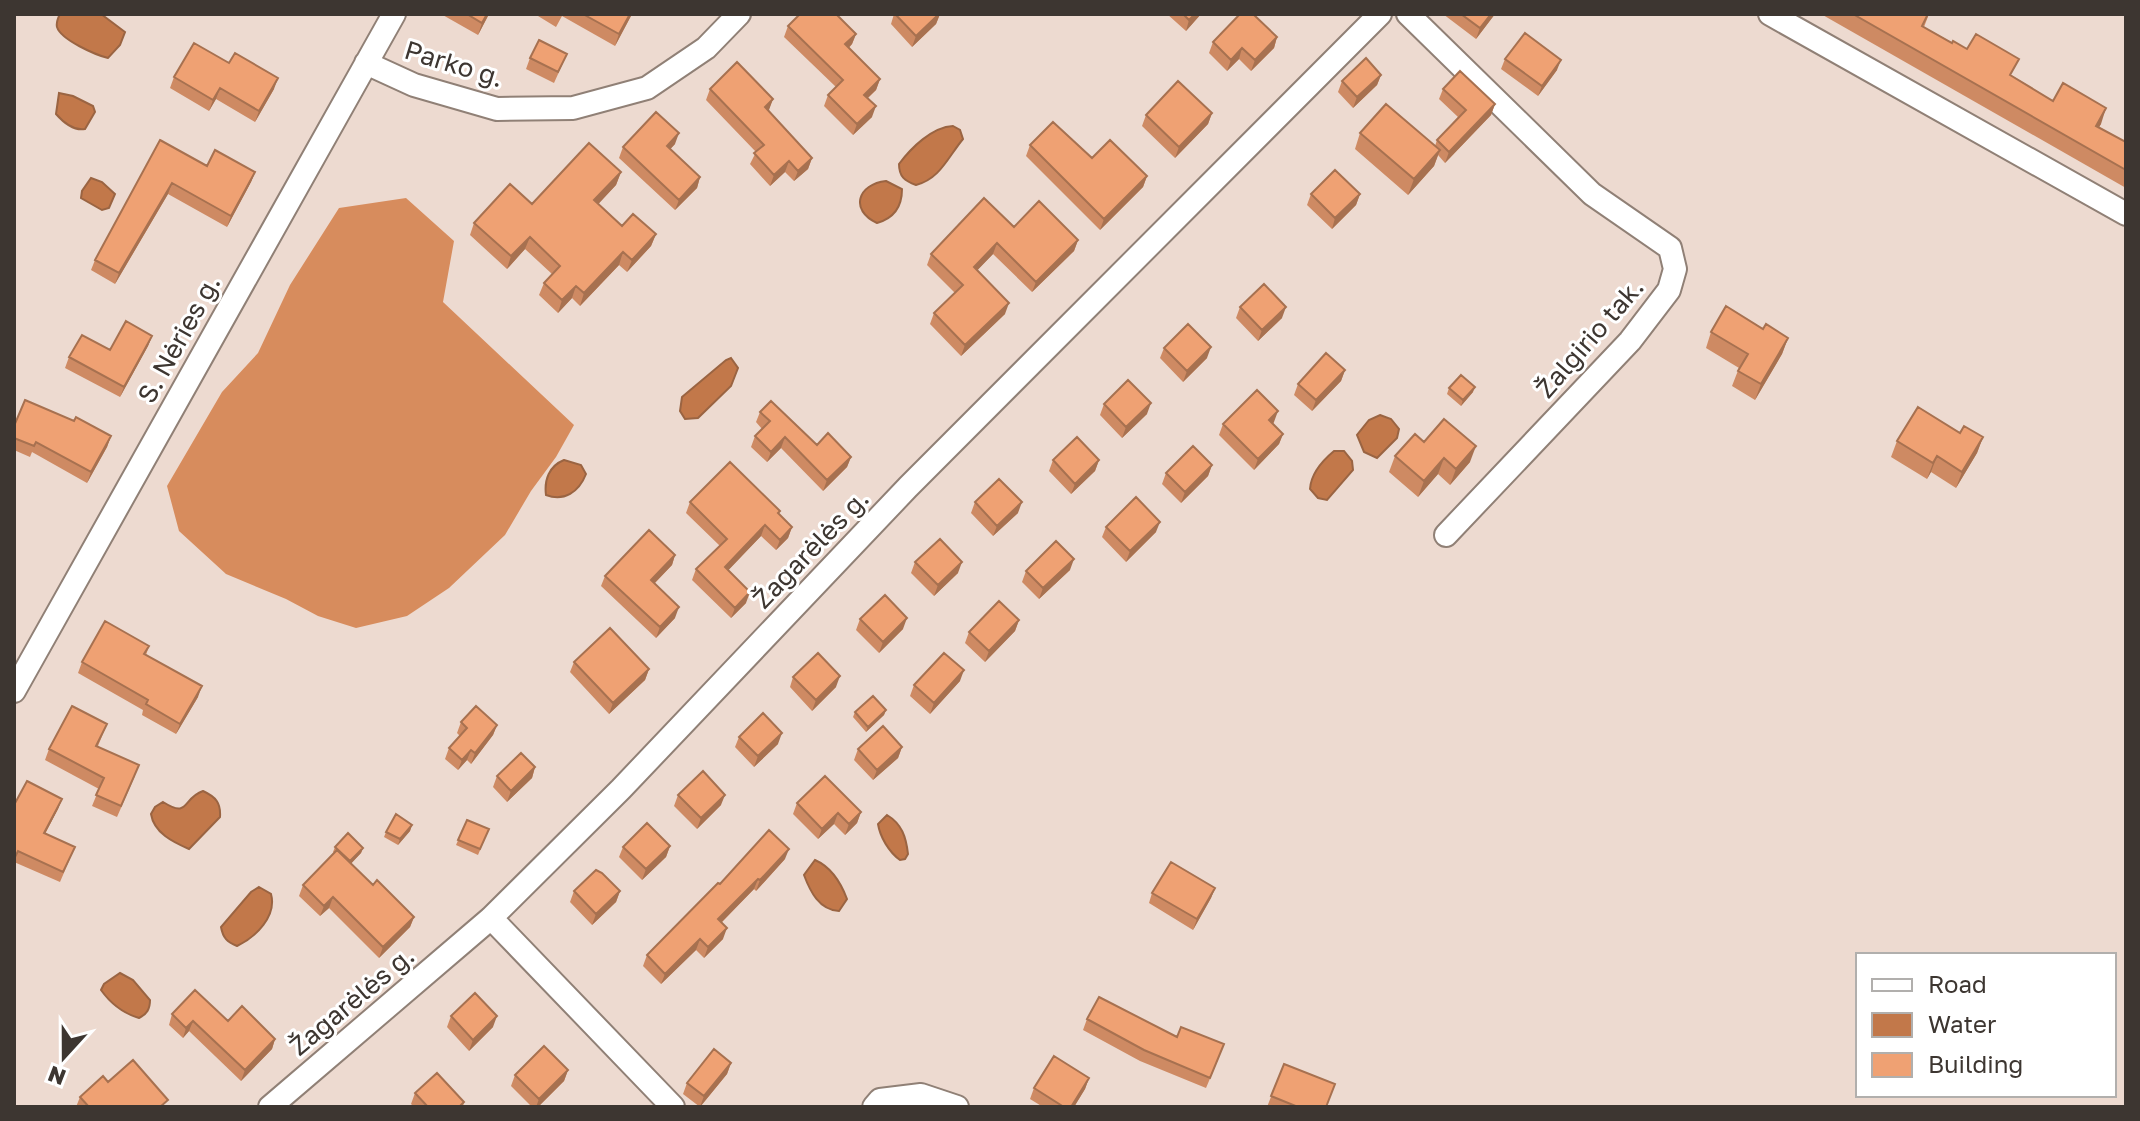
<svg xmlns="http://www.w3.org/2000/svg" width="2140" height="1121" font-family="'Golos Text',sans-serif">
	<rect width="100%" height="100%" fill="#eddad0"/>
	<path fill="#d78c5d" d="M406,198L454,241L443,302L574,425L556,457L531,491L505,535L449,588L407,616L356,628L318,616L286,599L226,574L179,531L167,486L222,392L258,353L290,285L339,208Z"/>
	<path fill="#c2784a" stroke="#9a6442" stroke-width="2" d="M60,14H101L125,32L120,45L108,58C96,55 61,40 57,27C56,23 58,18 60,14Z
		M59,93L73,96L93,106L95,112L85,129C74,131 63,122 56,114Z
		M953,126L960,130L963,139C948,157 940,179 916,185C905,181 899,177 899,164C911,148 932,127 953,126Z
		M91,178L102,182L115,194L109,208L102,210L81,198L82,191Z
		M886,181L902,189C902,206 895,218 877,223C849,210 858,184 886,181Z
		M731,358L738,368L731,386L698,418L685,419L680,411L682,397L726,360Z
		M1380,415L1391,419L1399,429L1397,438L1377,458L1364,452L1357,435L1369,420Z
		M1334,451H1344L1352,461L1353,470L1327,500L1318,498L1310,489C1311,473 1322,461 1334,451Z
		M564,460L581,465L586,474C579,492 564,502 546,495C544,480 549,466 564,460Z
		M203,791C216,797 221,803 220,817L189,849C173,842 154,833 151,814L155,807L163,802C190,819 182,798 203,791Z
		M887,815C902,824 906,837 908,854L905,859L900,860C889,852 880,837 878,824Z
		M815,860C831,867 841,883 847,899L839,911C819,910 810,891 804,875Z
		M259,887L271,894C277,916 256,937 237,946C227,942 223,938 221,927L251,892Z
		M120,973L133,980L150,1000C150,1009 147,1014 139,1018C122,1013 111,1004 101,990L104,984Z"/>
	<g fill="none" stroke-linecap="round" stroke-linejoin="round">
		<g stroke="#908076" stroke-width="26">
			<path id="street" d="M1408,14L1592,194L1670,248L1675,269L1669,290L1630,341L1446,535
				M1770,14L2126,214
				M366,63L414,85L497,109L573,108L647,88L706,48L739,14
				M14,691L394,14
				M491,918L673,1107
				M270,1107L491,918L621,789L908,487L1380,14
				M874,1107L880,1100L921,1095L957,1107"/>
		</g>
		<use href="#street" stroke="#fff" stroke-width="22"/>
	</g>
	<path fill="#ce8a63" d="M441,14H489L478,35Z
		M539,14H632L615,46L562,16L556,27L538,16Z
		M894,14H940L936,24L912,47L891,24Z
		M1167,14H1201L1186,31Z
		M1443,14H1495L1476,39Z
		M1821,14H1929L1924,27L2013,76L2053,101L2101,124L2099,127L2126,142V188Z
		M788,26L856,34L852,44L849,48L880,79L876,90L868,98L872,117L853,135L824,106L828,95L836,87L784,37Z
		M1277,37L1274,48L1251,71L1239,59L1227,71L1209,53L1213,42Z
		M567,54L554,83L526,69L530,58Z
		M1505,59L1557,70L1538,96L1501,69Z
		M1381,75L1377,85L1353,108L1338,92L1342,81Z
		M174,77L274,89L255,122L216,99L209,111L170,88Z
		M710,89L773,99L768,111L812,158L808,169L794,181L785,172L770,186L750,164L756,152L706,100Z
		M1443,89L1495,104L1491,115L1445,163L1438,155L1434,166L1408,195L1355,149L1360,133L1435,146L1437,140L1458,117L1439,99Z
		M1212,113L1208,124L1175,158L1142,126L1146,115Z
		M160,140L207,166L255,172L251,182L227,227L168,194L115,284L91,270L95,260Z
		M675,144L670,149L700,177L697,188L675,210L619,158L623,147Z
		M1030,145L1092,158L1147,176L1143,187L1100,230L1026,156Z
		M621,172L616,185L598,204L622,226L656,234L651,246L627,272L619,265L580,306L572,298L558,313L539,295L544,283L552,274L525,249L507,269L470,235L474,223Z
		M1311,194H1360L1356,205L1332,229L1307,205Z
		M1014,227L1078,240L1074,251L1032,292L993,254L977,270L1005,314L961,356L930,324L934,313L955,293L927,265L931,254Z
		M1240,307L1282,318L1258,341L1236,318Z
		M1763,329L1788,338L1782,354L1755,400L1732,386L1739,368L1706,348L1711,332Z
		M152,336L148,346L120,397L65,368L69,357L110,350Z
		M1164,348L1207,358L1183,382L1160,358Z
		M1345,370L1341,381L1312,411L1294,395L1298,384Z
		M1449,388L1473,392L1461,406L1447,394Z
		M1104,404L1147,414L1122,438L1100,415Z
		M760,412L817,445L851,457L847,467L823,491L781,448L767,462L751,447L755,436L762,429L756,422Z
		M1274,422L1273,424L1283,434L1279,444L1254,470L1219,435L1223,424Z
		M14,426L111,436L107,447L87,483L32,452L30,457L14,450Z
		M1960,433L1983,437L1977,453L1956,488L1931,472L1927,479L1891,457L1897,441Z
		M1424,442L1470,462L1450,485L1438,474L1418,497L1389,472L1395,456Z
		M1053,460H1099L1095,471L1071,494L1049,471Z
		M1212,465L1208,476L1181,503L1162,484L1166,473Z
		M690,502L792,527L788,538L776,550L761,536L728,570L746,603L731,618L692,580L696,569L720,546L686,513Z
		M975,502L1018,513L993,536L971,513Z
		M1106,527L1156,532L1126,562L1102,537Z
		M675,555L672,565L654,584L675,618L656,638L601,586L605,576Z
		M915,562L958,573L934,596L911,573Z
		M1070,570L1039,599L1022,582L1026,571Z
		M860,619L903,629L879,653L856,630Z
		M1019,620L1015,631L985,662L965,643L969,632Z
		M149,646L146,655L198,697L176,734L142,715L143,710L78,673L82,662Z
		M574,662L649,669L645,680L609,714L570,672Z
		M793,677L836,687L812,711L790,687Z
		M960,681L930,714L910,696L914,685Z
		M886,710L884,715L866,732L853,717L855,712Z
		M461,722L497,725L493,735L471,764L467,760L458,770L445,759L449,748L460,736L457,733Z
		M107,724L98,746L135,776L117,817L92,806L99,789L45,760L49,749Z
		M739,737L778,744L754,767L735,747Z
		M902,747L898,758L873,780L854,760L858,749Z
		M535,767L532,778L507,802L493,787L497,776Z
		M678,795L721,805L697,829L674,806Z
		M62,799L58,809L45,834L75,847L60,882L14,862V805Z
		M797,803L861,812L857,823L845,835L834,824L818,839L793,814Z
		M467,820L489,829L478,855L456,845Z
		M412,825L410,831L398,845L384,837L386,832Z
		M670,846L666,857L642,880L619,857L623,847Z
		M335,847L363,848L361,853L351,863L373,885L414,917L410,927L379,958L329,908L320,916L299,896L303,885L334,853L333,852Z
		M785,859L756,891L754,889L722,922L723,939L704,958L696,950L661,984L643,966L647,955L720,884Z
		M1215,888L1211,898L1193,930L1149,903L1152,893Z
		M574,891H620L616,902L592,925L570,902Z
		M172,1014L275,1039L272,1049L241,1081L189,1031L183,1038L169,1025Z
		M451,1016L493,1027L469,1051L447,1027Z
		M1087,1019L1177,1037L1220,1055L1206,1088L1140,1061L1083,1030Z
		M731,1063L727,1074L700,1107L683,1094L687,1083Z
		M1284,1064L1327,1107H1267Z
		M568,1070L564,1081L538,1107H532L511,1086L515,1075Z
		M1089,1078L1085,1089L1074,1107H1043L1030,1099L1034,1088Z
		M108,1082L166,1107H76L80,1097Z
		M415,1093L464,1102L463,1107H414L411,1104Z"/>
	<path fill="#a77150" d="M487,14H489L478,35L482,23Z
		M630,14H632L615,46L619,34Z
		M940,14L936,24L912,47L916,36Z
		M1195,14H1201L1186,31L1189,20Z
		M1491,14H1495L1476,39L1480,28Z
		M856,34L852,44L841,55L845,44Z
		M1277,37L1274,48L1251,71L1255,60Z
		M1242,48L1239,59L1227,71L1231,60Z
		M1561,60L1557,70L1538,96L1542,86Z
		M1381,75L1377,85L1353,108L1357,97Z
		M278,78L274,89L255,122L259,111Z
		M880,79L876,90L860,105L864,95Z
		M220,88L216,99L209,111L213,100Z
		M773,99L769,110L761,118L765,107Z
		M1495,104L1491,115L1445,163L1449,152Z
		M876,106L872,117L853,135L857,124Z
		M2106,108L2101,124L2090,141L2096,126Z
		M1212,113L1208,124L1175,158L1179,147Z
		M679,133L675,144L663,157L667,146Z
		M1440,150L1434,166L1408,195L1414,179Z
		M812,158L808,169L794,181L798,171Z
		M789,161L785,172L770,186L774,175Z
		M255,172L251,182L227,227L231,216Z
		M621,172L616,185L590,213L594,200Z
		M1147,176L1143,187L1100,230L1104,219Z
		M700,177L697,188L675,210L679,200Z
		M172,183L168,194L115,284L119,273Z
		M1360,194L1356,205L1332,229L1335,218Z
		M656,234L651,246L627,272L632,260Z
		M530,237L525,249L507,269L511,256Z
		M1078,240L1074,251L1032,292L1036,282Z
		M997,243L993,254L970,278L974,267Z
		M623,252L619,265L580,306L584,293Z
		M576,286L572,298L558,313L562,300Z
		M1009,303L1005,314L961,356L965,345Z
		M1286,307L1282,318L1258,341L1262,330Z
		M152,336L148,346L120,397L124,387Z
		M1788,338L1782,354L1755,400L1761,384Z
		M1211,347L1207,358L1183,382L1187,371Z
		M1345,370L1341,381L1312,411L1316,400Z
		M1475,387L1473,392L1461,406L1463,400Z
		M1151,403L1147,414L1122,438L1126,427Z
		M1278,411L1274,422L1265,431L1269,420Z
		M1283,434L1279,444L1254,470L1258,459Z
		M111,436L107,447L87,483L91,472Z
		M785,437L781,448L767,462L771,452Z
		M1983,437L1977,453L1956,488L1962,472Z
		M1476,446L1470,462L1450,485L1456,469Z
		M1937,456L1931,472L1927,479L1933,463Z
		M851,457L847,467L823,491L827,480Z
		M1444,458L1438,474L1418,497L1424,481Z
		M1099,460L1095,471L1071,494L1075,484Z
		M1212,465L1208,476L1181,503L1185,492Z
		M1022,502L1018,513L993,536L997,526Z
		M1160,522L1156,532L1126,562L1130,551Z
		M765,525L761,536L721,578L725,567Z
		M792,527L788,538L776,550L780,540Z
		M675,555L672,565L647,591L651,580Z
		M1074,559L1070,570L1039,599L1043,588Z
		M962,562L958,573L934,596L938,585Z
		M750,592L746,603L731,618L735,608Z
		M679,607L675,618L656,638L660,627Z
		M907,618L903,629L879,653L883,642Z
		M1019,620L1015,631L985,662L989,651Z
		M649,669L645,680L609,714L613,703Z
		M964,670L960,681L930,714L934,703Z
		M840,676L836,687L812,711L816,700Z
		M202,686L198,697L176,734L180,724Z
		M886,710L884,715L866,732L868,727Z
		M497,725L493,735L471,764L475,753Z
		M782,733L778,744L754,767L758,756Z
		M902,747L898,758L873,780L877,770Z
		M471,750L467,760L458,770L462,760Z
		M535,767L532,778L507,802L511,791Z
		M725,795L721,805L697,829L701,818Z
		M62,799L58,809L40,843L44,833Z
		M861,812L857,823L845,835L849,824Z
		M838,813L834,824L818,839L822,829Z
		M412,825L410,831L398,845L400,839Z
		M670,846L666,857L642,880L646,869Z
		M363,848L361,853L348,867L350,861Z
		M789,849L785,859L756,891L760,880Z
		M758,879L754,889L714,930L718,919Z
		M1215,888L1211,898L1193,930L1197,919Z
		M620,891L616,902L592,925L596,914Z
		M333,897L329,908L320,916L324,906Z
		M414,917L410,927L379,958L383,947Z
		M727,928L723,939L704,958L708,947Z
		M700,939L696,950L661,984L665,974Z
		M497,1016L493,1027L469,1051L473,1040Z
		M193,1021L189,1031L183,1038L186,1028Z
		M275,1039L272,1049L241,1081L245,1070Z
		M731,1063L727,1074L700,1107L704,1096Z
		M568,1070L564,1081L538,1107H536L539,1099Z
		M1089,1078L1085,1089L1074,1107H1071Z"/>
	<path fill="#efa173" stroke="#a77150" stroke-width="2" d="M467,14H487L482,23Z
		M583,14H630L619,34Z
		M800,14H836L856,34L845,44L880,79L864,95L876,106L857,124L828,95L843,80L788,26Z
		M895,14H939L916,36Z
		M1183,14H1195L1189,20Z
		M1240,14H1253L1277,37L1255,60L1242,48L1231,60L1213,42Z
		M1461,14H1491L1480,28Z
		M1853,14H1928L1922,26L1952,43L1953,41L1967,49L1976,34L2019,59L2010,75L2053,101L2063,83L2106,108L2096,126L2126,142V170Z
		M1525,33L1561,60L1542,86L1505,59Z
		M539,40L567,54L558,72L530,58Z
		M194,43L229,63L235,53L278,78L259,111L220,88L213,100L174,77Z
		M1366,58L1381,75L1357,97L1342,81Z
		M737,62L773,99L765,107L812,158L798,171L789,161L774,175L754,153L764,145L710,89Z
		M1460,71L1495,104L1449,152L1437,140L1466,110L1443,89Z
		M1178,81L1212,113L1179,147L1146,115Z
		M1386,104L1440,150L1414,179L1360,133Z
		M656,112L679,133L667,146L700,177L679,200L623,147Z
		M1053,122L1092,158L1110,140L1147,176L1104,219L1030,145Z
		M160,140L207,166L215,150L255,172L231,216L172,183L119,273L95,260Z
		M589,143L621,172L594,200L622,226L633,214L656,234L632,260L623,252L584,293L576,286L562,300L544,283L560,266L530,237L511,256L474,223L510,184L532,204Z
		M1335,170L1360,194L1335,218L1311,194Z
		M984,198L1014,227L1039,201L1078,240L1036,282L997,243L974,267L1009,303L965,345L934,313L963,285L931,254Z
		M1264,284L1286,307L1262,330L1240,307Z
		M1726,306L1763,329L1766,324L1788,338L1761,384L1738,371L1748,354L1711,332Z
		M126,321L152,336L124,387L69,357L82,335L110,350Z
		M1188,324L1211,347L1187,371L1164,348Z
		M1326,353L1345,370L1316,400L1298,384Z
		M1461,375L1475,387L1463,400L1449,388Z
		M1128,380L1151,403L1126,427L1104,404Z
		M1257,390L1278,411L1269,420L1283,434L1258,459L1223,424Z
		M25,400L74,421L76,417L111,436L91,472L36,442L34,446L14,438V426Z
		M771,401L817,445L828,433L851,457L827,480L785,437L771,452L755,436L770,421L760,412Z
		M1918,407L1960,433L1964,426L1983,437L1962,472L1937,456L1933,463L1897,441Z
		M1444,419L1476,446L1456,469L1444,458L1424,481L1395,456L1415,434L1424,442Z
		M1077,437L1099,460L1075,484L1053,460Z
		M1193,446L1212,465L1185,492L1166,473Z
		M730,462L780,511L778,513L792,527L780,540L765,525L725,567L750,592L735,608L696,569L727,539L690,502Z
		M999,479L1022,502L997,526L975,502Z
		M1136,497L1160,522L1130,551L1106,527Z
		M649,530L675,555L651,580L679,607L660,627L605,576Z
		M940,539L962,562L938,585L915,562Z
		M1056,541L1074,559L1043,588L1026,571Z
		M885,595L907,618L883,642L860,619Z
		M999,601L1019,620L989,651L969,632Z
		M105,621L149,646L144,654L202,686L180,724L146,704L148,700L82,662Z
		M610,628L649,669L613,703L574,662Z
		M818,653L840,676L816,700L793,677Z
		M944,653L964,670L934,703L914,685Z
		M873,696L886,710L868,727L855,712Z
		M72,706L107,724L96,746L139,765L121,806L96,795L104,778L49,749Z
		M476,706L497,725L475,753L471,750L462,760L449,748L467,728L461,722Z
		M763,713L782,733L758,756L739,737Z
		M883,726L902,747L877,770L858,749Z
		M521,753L535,767L511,791L497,776Z
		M703,771L725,795L701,818L678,795Z
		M825,776L861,812L849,824L838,813L822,829L797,803Z
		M27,781L62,799L44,833L75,847L63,872L18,851L14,859V805Z
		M396,814L412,825L400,839L386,832Z
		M467,820L489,829L480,849L458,840Z
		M647,823L670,846L646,869L623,847Z
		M769,830L789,849L760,880L758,879L718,919L727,928L708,947L700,939L665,974L647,955L718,883L720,884Z
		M348,833L363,848L350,861L335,847Z
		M337,850L373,885L377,880L414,917L383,947L333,897L324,906L303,885Z
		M1171,862L1215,888L1197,919L1152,893Z
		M596,870L602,873L620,891L596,914L574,891Z
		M195,990L228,1021L242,1006L275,1039L245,1070L193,1021L186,1028L172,1014Z
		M475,993L497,1016L473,1040L451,1016Z
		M1099,997L1177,1037L1181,1027L1224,1044L1210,1078L1144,1050L1087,1019Z
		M544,1046L568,1070L539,1099L515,1075Z
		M714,1049L731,1063L704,1096L687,1083Z
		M1054,1056L1089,1078L1071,1107H1064L1034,1088Z
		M133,1060L168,1100L160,1107H89L80,1097L103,1076L108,1082Z
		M1284,1064L1335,1084L1326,1107H1298L1271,1096Z
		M437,1073L464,1102L459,1107H428L415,1093Z"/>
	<g text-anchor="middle" stroke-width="6" stroke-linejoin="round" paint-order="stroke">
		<g font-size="26" fill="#3d3631" stroke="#fff">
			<text transform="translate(454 64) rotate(17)" y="9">Parko g.</text>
			<text transform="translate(1590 338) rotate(-49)" y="9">Žalgirio tak.</text>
			<text transform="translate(179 339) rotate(-61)" y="9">S. Nėries g.</text>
			<text transform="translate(811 549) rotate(-46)" y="9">Žagarėlės g.</text>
			<text transform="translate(352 1001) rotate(-40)" y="9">Žagarėlės g.</text>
		</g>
	</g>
	<rect width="2140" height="1121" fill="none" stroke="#3d3631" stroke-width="32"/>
	<rect x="1856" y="953" width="260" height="144" fill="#ffffff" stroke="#b1afad" stroke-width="2"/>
	<rect x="1872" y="979" width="40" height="12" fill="#ffffff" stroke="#b1afad" stroke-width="2"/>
	<text x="1928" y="993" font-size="24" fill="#3d3631">Road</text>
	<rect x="1872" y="1013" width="40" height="24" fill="#c2784a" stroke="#b1afad" stroke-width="2"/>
	<text x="1928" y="1033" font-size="24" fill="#3d3631">Water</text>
	<rect x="1872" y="1053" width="40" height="24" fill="#efa173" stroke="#b1afad" stroke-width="2"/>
	<text x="1928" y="1073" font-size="24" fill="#3d3631">Building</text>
	<g transform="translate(64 1057) rotate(201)" stroke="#ffffff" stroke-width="6" paint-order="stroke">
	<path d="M0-6L14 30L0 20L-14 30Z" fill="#3d3631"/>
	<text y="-12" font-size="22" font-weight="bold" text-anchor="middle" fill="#3d3631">N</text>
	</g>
</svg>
